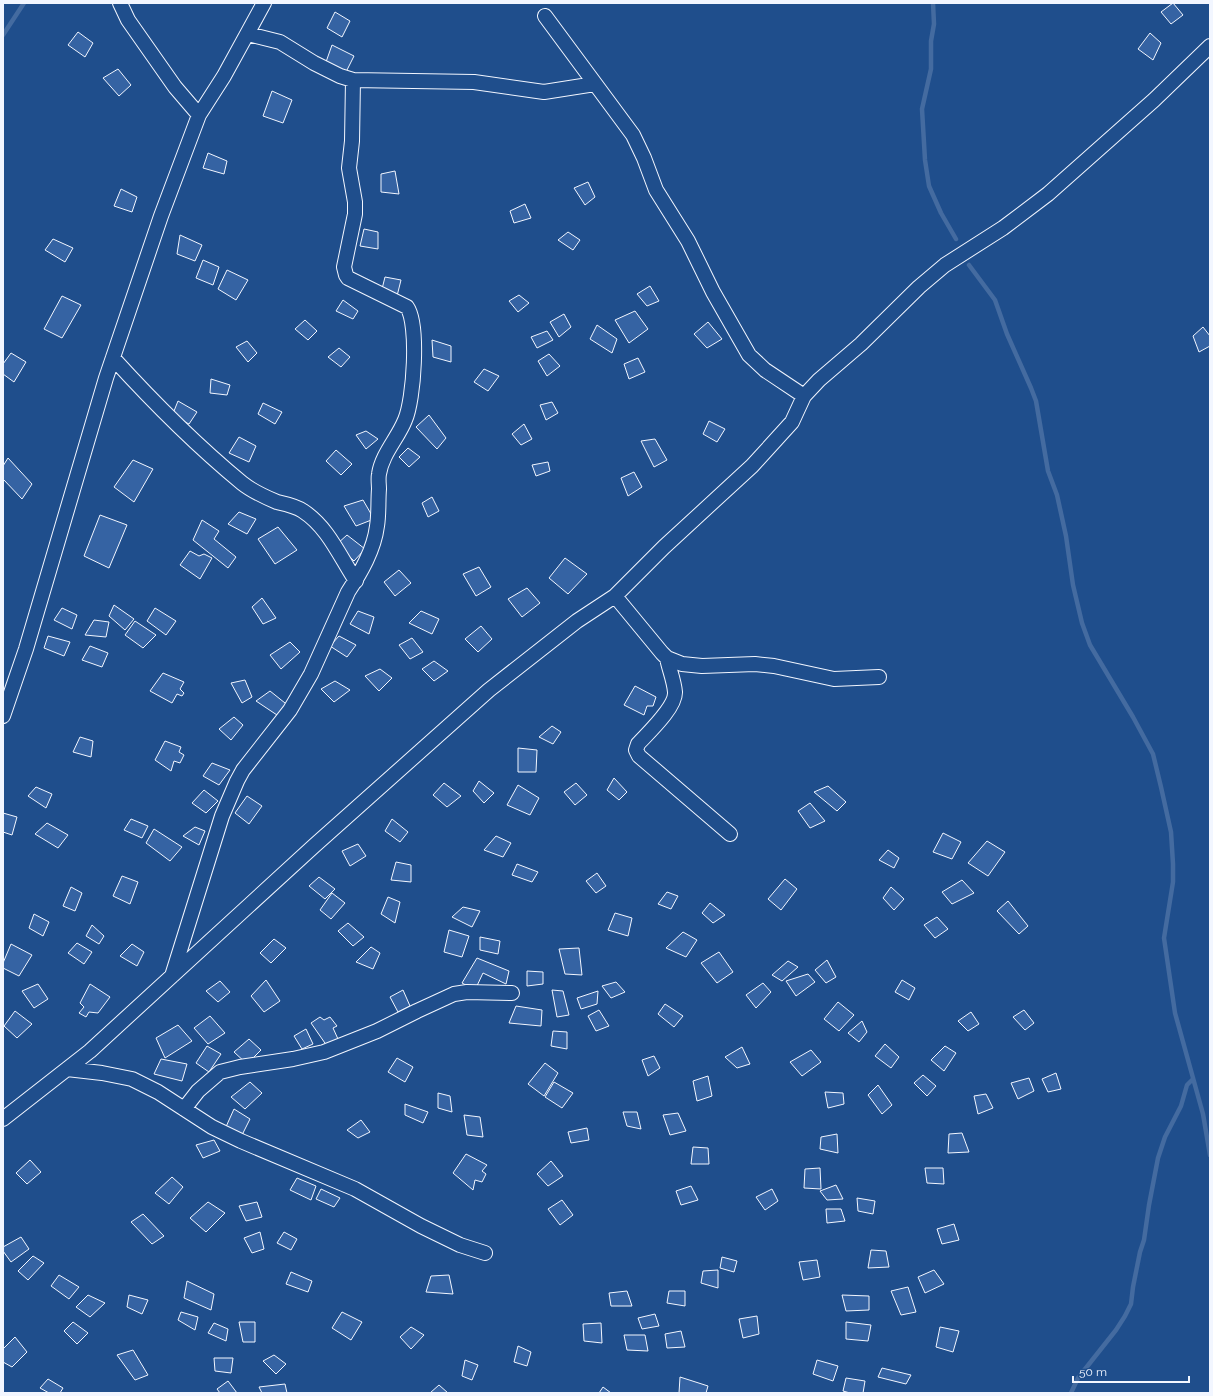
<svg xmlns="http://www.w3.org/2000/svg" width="1213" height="1396" font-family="Raleway,sans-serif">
	<rect width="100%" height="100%" fill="#1f4e8c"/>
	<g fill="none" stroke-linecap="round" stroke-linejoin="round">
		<path stroke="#446ba0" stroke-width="4.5" d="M933,3L934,24L931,41V69L922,109L925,160L929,186L941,213L956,239
			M3,35L24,3
			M969,265L995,300L1007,334L1031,388L1036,401L1048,471L1057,495L1066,536L1073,585L1082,623L1090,645L1133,717L1153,754L1161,787L1171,832L1173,864V882L1164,938L1175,1013L1203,1114L1210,1155
			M1071,1393L1078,1378L1116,1330L1125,1316L1131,1304L1133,1287L1140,1252L1144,1240L1149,1205L1158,1158L1165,1137L1181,1106L1187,1085L1193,1079"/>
	</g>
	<path fill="#3563a3" stroke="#f2f6ff" d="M1173,3L1183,15L1171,24L1161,12Z
		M335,12L350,21L342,37L327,28Z
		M78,32L93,43L85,57L68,45Z
		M1150,33L1161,43L1153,60L1138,49Z
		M332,45L354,56L346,72L326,62Z
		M118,69L131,85L119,96L103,78Z
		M272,91L292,100L283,123L263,116Z
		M208,153L227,161L224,174L203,168Z
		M395,171L399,194L381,192V174Z
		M588,182L595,197L585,205L574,188Z
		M121,189L137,197L132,212L114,206Z
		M525,204L531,218L514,223L510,211Z
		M364,229L378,232V249L360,246Z
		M568,232L580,240L573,250L558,240Z
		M180,235L202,245L195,261L177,254Z
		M53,239L73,248L65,262L45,250Z
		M203,260L219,267L213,285L196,278Z
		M227,270L248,280L236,300L218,289Z
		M385,277L401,280L397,296L382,289Z
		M650,286L659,301L647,306L637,294Z
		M519,295L529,303L518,312L509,301Z
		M62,296L81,305L62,338L44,329Z
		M343,300L358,311L353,319L336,311Z
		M635,311L648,329L629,343L615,320Z
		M564,314L571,327L559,337L550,322Z
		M305,320L317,331L308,340L295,329Z
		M708,322L722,339L707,348L694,334Z
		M597,325L617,339L612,353L590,339Z
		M1203,327L1210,336V346L1199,352L1193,336Z
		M547,331L553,340L537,348L531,337Z
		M432,340L451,346V362L433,357Z
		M247,341L257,353L248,362L236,347Z
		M339,348L350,357L341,367L328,357Z
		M11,353L26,362L14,382L3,374V364Z
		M549,354L560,366L547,376L538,361Z
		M638,358L645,372L629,379L624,364Z
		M484,369L499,376L488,391L474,382Z
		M211,379L230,385L227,395L210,393Z
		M178,401L197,412L189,424L172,416Z
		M552,402L558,413L546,420L540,405Z
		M263,403L282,412L275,424L258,414Z
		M429,415L446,438L437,449L416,427Z
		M709,421L725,429L717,442L703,434Z
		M524,424L532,439L521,445L512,434Z
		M366,431L378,439L366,449L356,435Z
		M239,437L256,446L249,462L229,453Z
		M655,439L667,460L654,467L641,441Z
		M408,448L420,457L409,467L399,457Z
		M336,450L352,464L341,475L326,461Z
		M8,458L32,484L22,499L3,479V466Z
		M133,460L153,469L134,502L114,487Z
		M548,462L550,471L536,476L532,465Z
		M634,472L642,487L628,496L621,478Z
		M432,497L439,511L428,517L422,503Z
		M363,500L374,519L356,526L344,506Z
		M239,512L256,519L247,534L228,524Z
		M100,515L127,525L109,568L84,556Z
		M202,520L219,531L214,539L236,557L228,568L193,540Z
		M278,527L297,550L275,564L258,539Z
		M347,535L365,549L354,561L337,544Z
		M190,551L199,556L204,554L212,558L200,579L180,565Z
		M565,558L587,574L568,594L549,578Z
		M479,567L491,587L476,596L463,574Z
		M399,570L411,583L395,596L384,582Z
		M527,588L540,603L522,617L508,599Z
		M262,598L276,618L263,624L252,607Z
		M114,605L134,619L125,630L109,616Z
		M62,608L77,615L72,629L54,620Z
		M155,608L176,621L166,635L147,621Z
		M358,611L374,617L369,634L350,624Z
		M421,611L439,619L432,634L409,623Z
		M94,620L109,622L106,637L85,635Z
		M135,621L156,635L143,648L125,635Z
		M481,626L492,639L478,652L465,639Z
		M48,636L70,642L64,656L44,648Z
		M339,636L356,645L347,657L330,646Z
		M412,638L423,652L410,659L399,645Z
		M290,642L300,652L281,669L270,655Z
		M90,646L108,653L102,667L82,660Z
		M434,661L448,671L434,681L422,669Z
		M380,669L392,678L379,691L365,676Z
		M163,673L184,682L180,689L184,693L182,696L177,694L172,703L150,691Z
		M245,680L252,697L242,703L231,683Z
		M335,681L350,690L334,702L321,689Z
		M635,686L656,697L653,706H647L644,715L624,705Z
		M270,691L290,707L280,717L256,701Z
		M234,717L243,725L231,740L219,729Z
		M552,726L561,732L553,744L539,737Z
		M80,737L93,741L91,757L73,752Z
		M165,741L181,747L179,752L184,755L180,763L174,761L171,771L155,760Z
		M518,748L537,750L536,772H518Z
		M212,763L230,770L219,785L203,776Z
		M614,778L627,792L619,800L607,790Z
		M479,781L494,793L484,803L473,791Z
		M444,783L461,796L447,807L433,795Z
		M576,783L587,795L575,805L564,792Z
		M518,785L539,798L530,815L507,805Z
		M828,786L846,802L837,811L814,792Z
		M36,787L52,794L46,808L28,796Z
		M204,790L218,801L206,813L192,803Z
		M247,796L262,806L249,824L235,813Z
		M810,803L825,821L810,828L798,811Z
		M3,813L17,817L12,835L3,832Z
		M131,819L148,826L142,838L124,830Z
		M392,819L408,832L400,842L385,831Z
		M47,823L68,835L58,848L35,834Z
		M195,827L205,831L199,845L183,836Z
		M154,829L182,847L170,861L146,843Z
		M943,833L961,842L952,859L933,852Z
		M496,836L511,843L503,857L484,850Z
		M987,841L1005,852L988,876L968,863Z
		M358,844L366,856L350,866L342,851Z
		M888,850L899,858L894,868L879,860Z
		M396,862L411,865V882L391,880Z
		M517,864L538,872L532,882L512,875Z
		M597,873L606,886L596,893L586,881Z
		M122,876L138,882L130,904L113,896Z
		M319,877L335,889L325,899L309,886Z
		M785,879L797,889L781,910L768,899Z
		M962,880L974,893L952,904L942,892Z
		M71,887L82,893L75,911L63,906Z
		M891,887L904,899L894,910L883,898Z
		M667,892L678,896L671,909L658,904Z
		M332,893L345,903L331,919L320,910Z
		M388,897L400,902L395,923L381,914Z
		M1008,901L1028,926L1019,934L997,911Z
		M710,903L725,915L713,923L702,913Z
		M463,907L480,911L472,927L452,917Z
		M615,913L632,918L628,936L608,930Z
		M34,914L49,922L43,936L29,928Z
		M937,917L948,929L935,938L924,925Z
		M348,923L364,937L353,946L338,931Z
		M92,925L104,936L99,944L86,936Z
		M449,930L469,936L462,957L444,952Z
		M683,932L697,940L686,957L666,948Z
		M480,937L500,941L498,954L480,950Z
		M274,939L286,948L271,963L260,953Z
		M77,943L92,952L84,964L68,953Z
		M11,944L32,955L19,976L3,968V963Z
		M132,944L144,952L137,966L120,956Z
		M371,947L380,953L373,969L356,962Z
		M579,948L582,975L565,974L559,949Z
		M719,952L733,972L717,983L701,963Z
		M477,958L509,971L506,984L483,973L475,990L462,983Z
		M827,960L836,977L826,983L815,970Z
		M788,961L798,967L782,981L772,975Z
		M527,971L543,972V984L527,986Z
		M808,974L815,982L796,996L786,981Z
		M266,980L280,1001L264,1012L251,996Z
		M902,980L915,988L909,1000L895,992Z
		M220,981L230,992L218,1002L206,991Z
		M616,982L625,992L611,998L602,986Z
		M763,983L771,992L756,1008L746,995Z
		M38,984L48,999L34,1008L22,991Z
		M90,984L110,997L98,1013L89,1012L86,1017L79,1013L84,1007L80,1003Z
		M403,990L410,1006L398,1012L390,997Z
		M552,990L563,991L569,1015L557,1017Z
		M598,991L597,1004L581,1009L577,998Z
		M838,1002L854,1015L839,1031L824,1019Z
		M665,1004L683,1016L674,1027L658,1014Z
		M516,1006L542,1010L541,1026L509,1023Z
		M599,1010L609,1026L596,1031L588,1016Z
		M1024,1010L1034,1023L1025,1030L1013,1017Z
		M15,1011L32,1024L17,1038L4,1026Z
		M971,1012L979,1024L968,1031L958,1021Z
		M210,1016L225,1033L208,1044L194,1028Z
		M320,1017L324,1020L330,1017L337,1026L333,1028L338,1039L327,1046L311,1023Z
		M862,1021L867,1032L859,1042L848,1033Z
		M178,1025L192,1041L165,1058L156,1038Z
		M306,1029L313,1044L302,1049L294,1036Z
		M553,1031L567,1032V1049L551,1046Z
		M249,1039L261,1050L247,1064L234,1052Z
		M885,1044L899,1057L891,1068L875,1056Z
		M207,1046L221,1054L209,1072L196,1063Z
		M945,1046L956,1053L944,1071L931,1060Z
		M742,1047L750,1064L737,1068L725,1057Z
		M811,1050L821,1062L802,1076L790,1062Z
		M654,1056L660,1068L648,1076L642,1060Z
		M397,1058L413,1067L405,1082L388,1072Z
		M161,1059L187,1064L182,1081L154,1074Z
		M545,1063L558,1073L544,1096L528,1084Z
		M1056,1073L1061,1089L1048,1092L1042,1079Z
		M923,1075L936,1086L927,1096L914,1083Z
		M708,1076L712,1096L697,1101L693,1081Z
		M1029,1078L1034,1091L1018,1099L1011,1083Z
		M250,1082L262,1093L245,1109L231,1097Z
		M554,1082L573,1093L562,1108L545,1097Z
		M878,1085L892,1105L882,1114L868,1095Z
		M825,1092L843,1093L844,1104L828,1108Z
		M438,1093L450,1096L452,1112L438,1108Z
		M986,1094L993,1108L978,1114L974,1096Z
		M405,1104L428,1112L423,1123L405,1115Z
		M234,1109L250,1119L241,1137L225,1129Z
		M623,1112H637L641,1129L627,1126Z
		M678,1113L686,1131L670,1135L663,1115Z
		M464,1115L480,1117L483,1137L467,1135Z
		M361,1120L370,1132L358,1138L347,1130Z
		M587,1128L589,1140L571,1143L568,1132Z
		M962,1133L969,1152L948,1153L949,1134Z
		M837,1134L838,1153L820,1149L821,1137Z
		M214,1140L220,1151L203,1158L196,1145Z
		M693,1147L708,1148L709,1164H691Z
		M466,1154L487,1165L482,1171L486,1174L482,1182L475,1180L473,1190L453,1173Z
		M30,1160L41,1172L27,1184L16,1173Z
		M551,1161L563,1176L548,1186L537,1174Z
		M820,1168L821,1189L804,1188L805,1169Z
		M925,1168H943L944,1184L927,1183Z
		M172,1177L183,1187L169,1204L155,1193Z
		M297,1178L316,1186L311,1200L290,1190Z
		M836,1185L843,1199L827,1200L820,1191Z
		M691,1186L698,1200L681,1205L676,1191Z
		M321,1189L340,1198L334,1207L316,1199Z
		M772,1189L778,1201L765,1210L756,1197Z
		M857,1198L875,1201L873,1214L858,1211Z
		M562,1200L573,1215L560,1225L548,1209Z
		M208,1202L225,1213L206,1232L190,1218Z
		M257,1202L262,1217L246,1221L239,1206Z
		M826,1209H841L845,1221L827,1223Z
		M143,1214L164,1236L152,1244L131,1222Z
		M954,1224L959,1240L942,1244L937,1229Z
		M260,1232L264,1249L252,1253L244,1238Z
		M284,1232L297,1239L291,1250L277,1243Z
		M21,1237L29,1249L11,1262L3,1251V1247Z
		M871,1250L886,1251L889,1267L868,1268Z
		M33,1256L44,1263L28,1280L18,1271Z
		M722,1257L737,1261L734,1272L720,1268Z
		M817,1260L820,1277L803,1280L799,1262Z
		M718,1270V1288L701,1283L703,1271Z
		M934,1270L944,1284L925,1293L918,1277Z
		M291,1272L312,1281L308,1292L286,1284Z
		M59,1275L79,1287L69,1299L51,1286Z
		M449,1275L453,1294L426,1292L431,1276Z
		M187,1281L214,1294L211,1310L184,1298Z
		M908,1287L916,1312L901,1315L891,1291Z
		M627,1291L632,1306H611L609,1293Z
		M669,1291H685V1306L667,1303Z
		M88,1295L105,1303L90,1317L76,1307Z
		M129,1295L148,1300L142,1314L127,1307Z
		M842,1295L869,1296V1310L846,1311Z
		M181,1312L198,1317L195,1330L178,1320Z
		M342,1312L362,1322L351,1340L332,1328Z
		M655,1314L659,1326L642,1329L638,1318Z
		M757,1316L759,1334L743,1338L739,1319Z
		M73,1322L88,1333L77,1344L64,1331Z
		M239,1322H255V1342H243Z
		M846,1322L871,1325L868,1341L846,1339Z
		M214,1323L228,1329L226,1341L208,1333Z
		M601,1323L602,1343L584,1341L583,1324Z
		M411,1327L424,1335L411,1349L400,1337Z
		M940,1327L959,1331L953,1352L936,1347Z
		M681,1331L685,1347L667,1348L665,1334Z
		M624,1335H645L648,1351L627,1350Z
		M15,1337L27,1352L12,1367L3,1362V1349Z
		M518,1346L531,1352L527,1366L514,1362Z
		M133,1350L148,1375L135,1380L117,1355Z
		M274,1355L286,1364L276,1374L263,1361Z
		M214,1358H233L231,1373L215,1371Z
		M465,1360L478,1365L472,1380L462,1376Z
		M817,1360L838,1366L833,1381L813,1374Z
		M882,1368L911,1375L906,1384L878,1377Z
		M680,1377L708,1386L706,1393H679Z
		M846,1378L865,1381L863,1393H850L843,1391Z
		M48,1379L63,1388L60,1393H49L40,1388Z
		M228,1381L237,1393H220L217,1389Z
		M285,1384L287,1393H262L259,1387Z
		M439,1385L448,1393H430Z
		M603,1387L611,1393H599Z"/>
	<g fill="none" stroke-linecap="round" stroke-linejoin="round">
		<g stroke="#f2f6ff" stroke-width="16">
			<path id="minor" d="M120,3L128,20L175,87L199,115
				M545,16L633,135L644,158L656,190L688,241L713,292L749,355L765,370L804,396
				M248,34L280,42L314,63L340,76L353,80L474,82L544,92L595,84
				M113,358C153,402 196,445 242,483C252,491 265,497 277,502C286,504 296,506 303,511C328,527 340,557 356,581
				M615,596L662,653L667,658L682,664L702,666L755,664L774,666L834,679L879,677
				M667,658C669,669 674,680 675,692C676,707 648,733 638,744L636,750L639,756L730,834
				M3,716L26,649L106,378L161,216L199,115L224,76L264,3
				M172,976L222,816L237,781L243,770L290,710L311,674L348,592C361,572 374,550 377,526C379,514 378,501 379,489C379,485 378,479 379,474C382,454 398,438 405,420C414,400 419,324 407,307L348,278L346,275L344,267L355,214V202L349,168L352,141L353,80
				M67,1069L102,1073L132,1079L158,1092L212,1127L241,1141L355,1189L421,1226L460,1245L485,1253
				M184,1109L198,1091L220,1072L240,1067L293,1059L324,1052L377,1031L417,1011L454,994L467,992L512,993
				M3,1119L90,1051L315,845L489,690L577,621L615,596L664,547L752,466L792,422L804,396L819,380L861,344L919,287L945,265L1003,228L1048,194L1154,100L1210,46"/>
		</g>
		<use href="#minor" stroke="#1f4e8c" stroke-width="14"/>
	</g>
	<rect width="1213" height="1396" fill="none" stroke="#f2f6ff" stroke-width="8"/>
	<path d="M1073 1376v6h116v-6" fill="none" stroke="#f2f6ff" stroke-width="2"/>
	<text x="1079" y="1376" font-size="12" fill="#f2f6ff" stroke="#1f4e8c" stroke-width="3" paint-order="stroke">50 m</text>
</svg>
